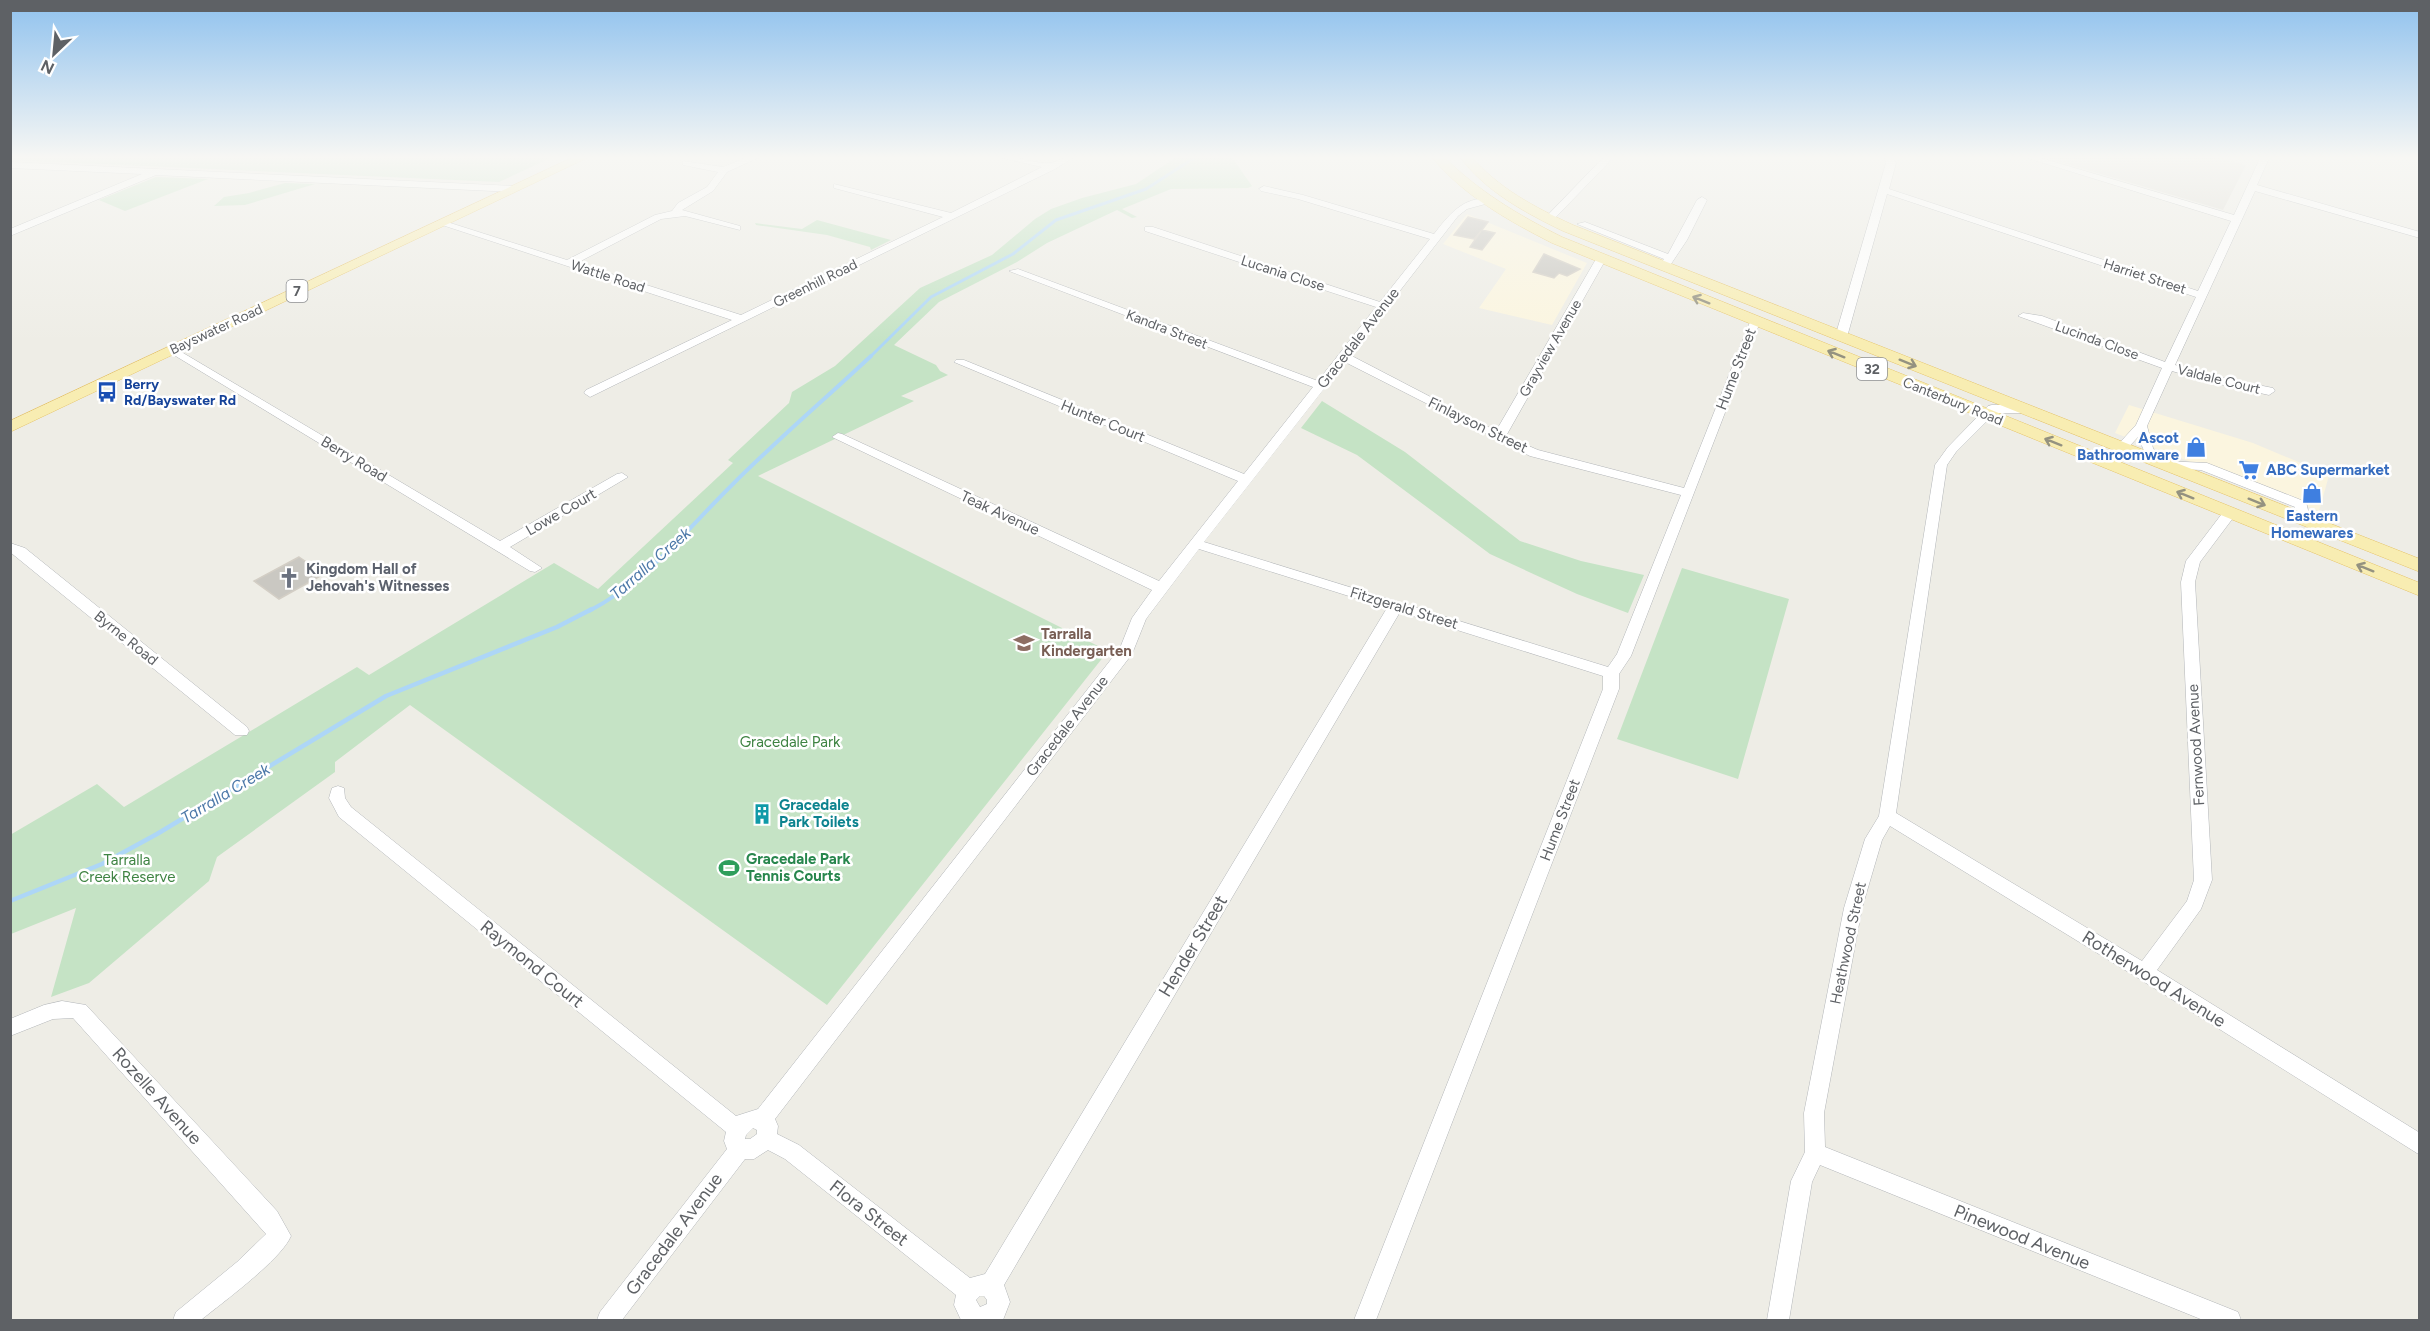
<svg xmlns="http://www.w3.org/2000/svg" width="2430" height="1331" font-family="Figtree,sans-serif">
	<rect width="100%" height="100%" fill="#eeede6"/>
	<path fill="#fbf5df" d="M1467,214L1587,263L1552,325L1479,308L1506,269L1443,244Z
		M2129,405L2253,443L2308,466L2330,472L2319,511L2115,433Z"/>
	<path fill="#dedcd4" d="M2040,156H2212L2246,165L2223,210Z"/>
	<path fill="#c5e3c5" d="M34,156H555L499,182L11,160V158Z
		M1178,156H1231L1252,186L1248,188L1171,189L1122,209L1137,217L1132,218L1117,210L1047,243L1017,262L939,302L894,345L936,365L940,371L948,375L901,396L914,401L758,476L1108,651L827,1005L410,705L335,762V772L217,857L209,881L89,983L51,997L76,908L11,934L10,835L97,784L124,807L357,667L369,675L554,563L598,589L733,463L728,460L789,403L792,392L835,366L920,288L992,255L1035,219L1051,209L1082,198L1136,184Z
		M156,177L208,179L125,211L99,200Z
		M285,183L315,184L245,205L214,206L224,197L249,193Z
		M817,220L891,240L871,250L870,247L827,235L756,225L755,223L802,229Z
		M1322,401L1405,452L1520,541L1581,561L1644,575L1628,613L1577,594L1490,554L1357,455L1301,428Z
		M1682,568L1789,599L1738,779L1617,739Z"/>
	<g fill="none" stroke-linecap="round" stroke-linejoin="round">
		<path stroke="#add6f7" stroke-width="3" d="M869,358L931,297L1013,254L1056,220L1146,189L1197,156"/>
		<path stroke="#add6f7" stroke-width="4" d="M589,611C646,582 687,529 733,484C777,440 825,399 871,356"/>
		<path stroke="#add6f7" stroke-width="4.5" d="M10,901L102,864L157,834L386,696L557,627L592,609"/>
	</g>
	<path fill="#cac8c2" stroke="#d3cec5" stroke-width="1.5" d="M1468,217L1488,222L1482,230L1495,233L1482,250L1470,247L1481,231L1474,239L1454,235Z
		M1544,254L1580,269L1567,276L1559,273L1554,278L1533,272Z
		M299,557L324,574L279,599L254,581Z"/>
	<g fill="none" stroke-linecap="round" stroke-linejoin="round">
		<g stroke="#b3b6b9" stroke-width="1">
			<path id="minor" d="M750,156H762L727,172L713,191L682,210L740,226V230L685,216L661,219L577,263L741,315L943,217L834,188V184L951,213L1042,167L1002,158L1001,156C1016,156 1036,164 1048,163C1058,163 1063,155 1076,156L1055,169L590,397L584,393L586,390L732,320L436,223L444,221L567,260L655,215L672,211L678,203L707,187L718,172L683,165V161L723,167Z
				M1605,156H1615L1552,221H1546V217Z
				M1884,156H1892L1896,163L1889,189L2198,291L2231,221L2021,156H2034L2234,215L2261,156H2270L2257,185L2420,232V238L2255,191L2175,365L2213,376L2273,388L2275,391L2269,395L2210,382L2172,371L2147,426L2153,448L2160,461L2158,464H2150L2138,437L2111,466L2107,467L2101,463L2136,425L2162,368L2018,316L2023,313L2042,316L2165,362L2196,297L1887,194L1847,337L1845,339H1837L1835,337L1886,163Z
				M10,162L513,186L518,189L513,192L156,175L10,236V229L142,174L10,168Z
				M1264,186L1303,195L1434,234C1448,216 1463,196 1489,199V203L1467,209L1458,216L1350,355L1496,431L1596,259L1605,257L1606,259L1506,436L1538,450L1684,488L1750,322L1755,319L1760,322L1631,656L1619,674V689L1376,1320H1354L1603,689V676L1400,612L1004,1285L1010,1302L1003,1320H961L954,1305L956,1295L785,1159L768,1150L754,1159H745L622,1320H597L600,1312L727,1149L724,1141L726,1132L339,817L329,798L332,788L338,786L344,788L345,798L351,807L736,1116L758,1109L1120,648L1132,618L1152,590L832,437L838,433L842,434L1159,581L1238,481L954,362L956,360H964L1244,474L1313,387L1009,271L1018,269L1318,381L1376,307L1145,231V227H1153L1380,302L1430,239L1298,199L1261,191L1259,189ZM1345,362L1530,456L1681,495L1617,654L1608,667L1204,542ZM1199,549L1387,608L985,1274L970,1278L799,1145L777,1134L778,1126L775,1119L1132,654L1146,619ZM753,1128L757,1130V1134L750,1139H745L746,1135ZM984,1296L987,1300V1304L980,1307L976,1300L980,1296Z
				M1702,197L1707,200L1687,240L1669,267L1665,268L1660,265L1664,259L1577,224L1585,222L1668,254L1697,200Z
				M173,347L500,541L617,474L622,473L628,477L510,547L542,568L535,572L530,571L169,352L167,350Z
				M1992,405H2023L2029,409L2023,413H1995L1956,452L1947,465L1896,813L2142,961L2187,901L2194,880L2181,582L2186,561L2224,511H2234L2236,514L2200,562L2195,582L2212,880L2201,909L2157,970L2420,1133V1155L2138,978L1890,826L1882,840L1862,908L1824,1113L1825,1147L2238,1312L2241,1320H2203L1820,1165L1812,1182L1789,1320H1767L1791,1181L1805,1152L1804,1113L1844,908L1865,839L1879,816L1935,465L1948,447L1988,406Z
				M2164,461L2207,463L2306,502L2309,514L2305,522H2295L2293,519L2295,507L2201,470L2160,468L2158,465Z
				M10,543L25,548L247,727L249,731L247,735H235L10,552Z
				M62,1001L86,1005L277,1211L291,1236C281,1260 223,1302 201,1320H173L176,1312L237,1262L266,1234L73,1018L53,1019L10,1036V1019L44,1005Z"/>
		</g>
		<g stroke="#e5c369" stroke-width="1">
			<path id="major" d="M576,156H591L10,432V421Z
				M1431,156H1443C1478,191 1518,215 1562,237L2420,583V596L1552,243C1509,221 1462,195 1431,156Z
				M1459,156H1471C1498,188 1534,207 1573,225L2420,559V572L1563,231C1524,212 1486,192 1459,156Z"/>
		</g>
		<use href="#minor" fill="#fff" fill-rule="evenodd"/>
		<use href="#major" fill="#f8edb2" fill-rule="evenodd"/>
	</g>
	<defs><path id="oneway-shaft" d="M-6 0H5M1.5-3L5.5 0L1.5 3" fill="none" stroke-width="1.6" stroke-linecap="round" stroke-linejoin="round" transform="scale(1.5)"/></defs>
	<g stroke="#949280">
		<use href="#oneway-shaft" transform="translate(1701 300) rotate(-158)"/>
		<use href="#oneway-shaft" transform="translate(1836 354) rotate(-158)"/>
		<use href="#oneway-shaft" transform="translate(1908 363) rotate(22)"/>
		<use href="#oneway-shaft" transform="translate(2053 442) rotate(-158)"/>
		<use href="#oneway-shaft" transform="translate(2185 495) rotate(-158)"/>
		<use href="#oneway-shaft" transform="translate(2257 502) rotate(22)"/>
		<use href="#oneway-shaft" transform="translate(2365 568) rotate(-158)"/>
	</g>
	<linearGradient id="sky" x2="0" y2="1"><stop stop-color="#90c2ee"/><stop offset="0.46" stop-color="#f7f7f4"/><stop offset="1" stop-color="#f7f7f4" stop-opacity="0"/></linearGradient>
	<rect width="2430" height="342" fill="url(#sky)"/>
	<defs>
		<g id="bus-bare" transform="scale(1.62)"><path d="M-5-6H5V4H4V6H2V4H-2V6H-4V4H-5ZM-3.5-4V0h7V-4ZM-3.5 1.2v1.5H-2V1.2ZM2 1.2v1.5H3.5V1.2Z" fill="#1a4fb4" stroke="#fff" stroke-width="2.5" paint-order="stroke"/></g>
		<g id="shop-bare" transform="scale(1.62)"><path d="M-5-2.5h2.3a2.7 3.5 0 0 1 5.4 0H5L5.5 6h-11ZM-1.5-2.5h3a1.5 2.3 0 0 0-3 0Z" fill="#3f7fe0" stroke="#fff" stroke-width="2.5" paint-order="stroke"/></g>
		<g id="supermarket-bare" transform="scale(1.62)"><path d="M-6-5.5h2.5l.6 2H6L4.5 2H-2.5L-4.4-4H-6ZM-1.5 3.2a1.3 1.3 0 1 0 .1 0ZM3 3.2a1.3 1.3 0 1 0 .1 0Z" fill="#3f7fe0" stroke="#fff" stroke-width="2.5" paint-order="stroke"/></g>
		<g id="church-bare" transform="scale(1.62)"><path d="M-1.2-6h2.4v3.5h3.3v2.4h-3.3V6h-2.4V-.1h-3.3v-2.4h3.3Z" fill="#6b7280" stroke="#fff" stroke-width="2.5" paint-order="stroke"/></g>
		<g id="school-bare" transform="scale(1.62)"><path d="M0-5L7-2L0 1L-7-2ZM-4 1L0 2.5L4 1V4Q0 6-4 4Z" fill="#8d6e63" stroke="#fff" stroke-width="2.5" paint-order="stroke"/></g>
		<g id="building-bare" transform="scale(1.62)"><path d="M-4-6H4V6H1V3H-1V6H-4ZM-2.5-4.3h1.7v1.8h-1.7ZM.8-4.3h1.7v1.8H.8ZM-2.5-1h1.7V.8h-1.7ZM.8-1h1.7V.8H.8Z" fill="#0f9aa8" stroke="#fff" stroke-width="2.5" paint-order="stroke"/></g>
		<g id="stadium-bare" transform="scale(1.62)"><path d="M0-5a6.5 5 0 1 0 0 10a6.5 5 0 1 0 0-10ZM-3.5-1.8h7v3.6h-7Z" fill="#2e9e5b" stroke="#fff" stroke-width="2.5" paint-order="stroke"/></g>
	</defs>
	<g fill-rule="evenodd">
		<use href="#bus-bare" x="107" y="392"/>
		<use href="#shop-bare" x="2196" y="447"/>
		<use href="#supermarket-bare" x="2249" y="470"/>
		<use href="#shop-bare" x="2312" y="493"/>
		<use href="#church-bare" x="289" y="578"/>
		<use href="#school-bare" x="1024" y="643"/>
		<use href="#building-bare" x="762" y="814"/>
		<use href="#stadium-bare" x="729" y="868"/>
	</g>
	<g text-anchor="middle" stroke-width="5" stroke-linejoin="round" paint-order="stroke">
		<g font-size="14" fill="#5e6165" stroke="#fff">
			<text transform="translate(1283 273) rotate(18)" y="5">Lucania Close</text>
			<text transform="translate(608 276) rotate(18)" y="5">Wattle Road</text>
			<text transform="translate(2145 276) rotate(18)" y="5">Harriet Street</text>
			<text transform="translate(815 283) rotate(-26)" y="5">Greenhill Road</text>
			<text transform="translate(216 329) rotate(-25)" y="5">Bayswater Road</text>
			<text transform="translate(1167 329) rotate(21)" y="5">Kandra Street</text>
			<text transform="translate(2097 340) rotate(20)" y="5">Lucinda Close</text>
			<text transform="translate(1550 348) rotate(-60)" y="5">Grayview Avenue</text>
			<text transform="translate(2219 379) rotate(14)" y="5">Valdale Court</text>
			<text transform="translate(1953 401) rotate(22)" y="5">Canterbury Road</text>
		</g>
		<g fill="#fff" stroke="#8e9093" stroke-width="1.5">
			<rect x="286.5" y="280" width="21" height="22" rx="4.5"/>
			<rect x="1857" y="358" width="30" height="22" rx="4.5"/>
		</g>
		<g font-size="14" font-weight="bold" fill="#5e6165">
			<text x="297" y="296">7</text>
			<text x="1872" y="374">32</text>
		</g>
		<g font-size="14" font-weight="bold" fill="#164399" stroke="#fff" text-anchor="start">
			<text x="124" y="389">Berry<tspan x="124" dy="16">Rd/Bayswater Rd</tspan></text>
		</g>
		<g font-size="15" fill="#5e6165" stroke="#fff">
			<text transform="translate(1358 338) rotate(-52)" y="5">Gracedale Avenue</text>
			<text transform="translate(1736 369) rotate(-69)" y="5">Hume Street</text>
			<text transform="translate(1103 421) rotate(22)" y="5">Hunter Court</text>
			<text transform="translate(1478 425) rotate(26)" y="5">Finlayson Street</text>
			<text transform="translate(354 459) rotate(31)" y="5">Berry Road</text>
			<text transform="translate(561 512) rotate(-30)" y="5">Lowe Court</text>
			<text transform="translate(1000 513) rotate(25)" y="5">Teak Avenue</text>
			<text transform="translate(1404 608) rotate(17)" y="5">Fitzgerald Street</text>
			<text transform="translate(126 638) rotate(39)" y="5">Byrne Road</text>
			<text transform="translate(1067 726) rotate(-52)" y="5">Gracedale Avenue</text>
			<text transform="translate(2196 745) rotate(-93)" y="5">Fernwood Avenue</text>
			<text transform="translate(1560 820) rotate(-69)" y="5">Hume Street</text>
			<text transform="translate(1848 943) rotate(-78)" y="5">Heathwood Street</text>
		</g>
		<g font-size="15" font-weight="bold" fill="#366cbe" stroke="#fff" text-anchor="end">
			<text x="2179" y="443">Ascot<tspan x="2179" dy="17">Bathroomware</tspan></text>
			<text x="2266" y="475" text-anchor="start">ABC Supermarket</text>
			<text x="2312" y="521" text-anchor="middle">Eastern<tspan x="2312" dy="17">Homewares</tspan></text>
		</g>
		<g font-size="15" font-weight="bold" fill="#5b616d" stroke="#fff" text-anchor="start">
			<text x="306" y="574">Kingdom Hall of<tspan x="306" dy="17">Jehovah's Witnesses</tspan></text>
		</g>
		<g font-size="15" font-weight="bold" fill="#785e54" stroke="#fff" text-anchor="start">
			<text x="1041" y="639">Tarralla<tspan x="1041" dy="17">Kindergarten</tspan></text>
		</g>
		<g font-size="15" fill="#3e8342" stroke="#fff">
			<text x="790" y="747">Gracedale Park</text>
			<text x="127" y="865">Tarralla<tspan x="127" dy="17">Creek Reserve</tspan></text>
		</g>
		<g font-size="15" font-weight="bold" fill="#0d838f" stroke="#fff" text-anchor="start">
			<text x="779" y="810">Gracedale<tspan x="779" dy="17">Park Toilets</tspan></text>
		</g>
		<g font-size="15" font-weight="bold" fill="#27864d" stroke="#fff" text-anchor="start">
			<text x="746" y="864">Gracedale Park<tspan x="746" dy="17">Tennis Courts</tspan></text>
		</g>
		<g font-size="16" font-style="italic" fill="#4c78a8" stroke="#fff">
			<text transform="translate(650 563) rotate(-41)" y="6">Tarralla Creek</text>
			<text transform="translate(225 793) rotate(-31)" y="6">Tarralla Creek</text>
		</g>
		<g font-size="18" fill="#5e6165" stroke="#fff">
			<text transform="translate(1193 946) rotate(-59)" y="6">Hender Street</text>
			<text transform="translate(532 964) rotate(39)" y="6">Raymond Court</text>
			<text transform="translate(2154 979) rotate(32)" y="6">Rotherwood Avenue</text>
			<text transform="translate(157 1096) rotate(48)" y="6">Rozelle Avenue</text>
			<text transform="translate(869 1213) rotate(38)" y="6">Flora Street</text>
			<text transform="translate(674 1234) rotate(-53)" y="6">Gracedale Avenue</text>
			<text transform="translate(2022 1237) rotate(22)" y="6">Pinewood Avenue</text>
		</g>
	</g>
	<rect width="2430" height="1331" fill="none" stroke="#5e6165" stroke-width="24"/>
	<g transform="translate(54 54) rotate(206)" stroke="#ffffff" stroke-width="4.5" paint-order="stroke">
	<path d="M0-4.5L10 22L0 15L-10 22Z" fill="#5e6165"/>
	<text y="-9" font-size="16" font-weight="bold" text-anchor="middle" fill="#5e6165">N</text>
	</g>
</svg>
